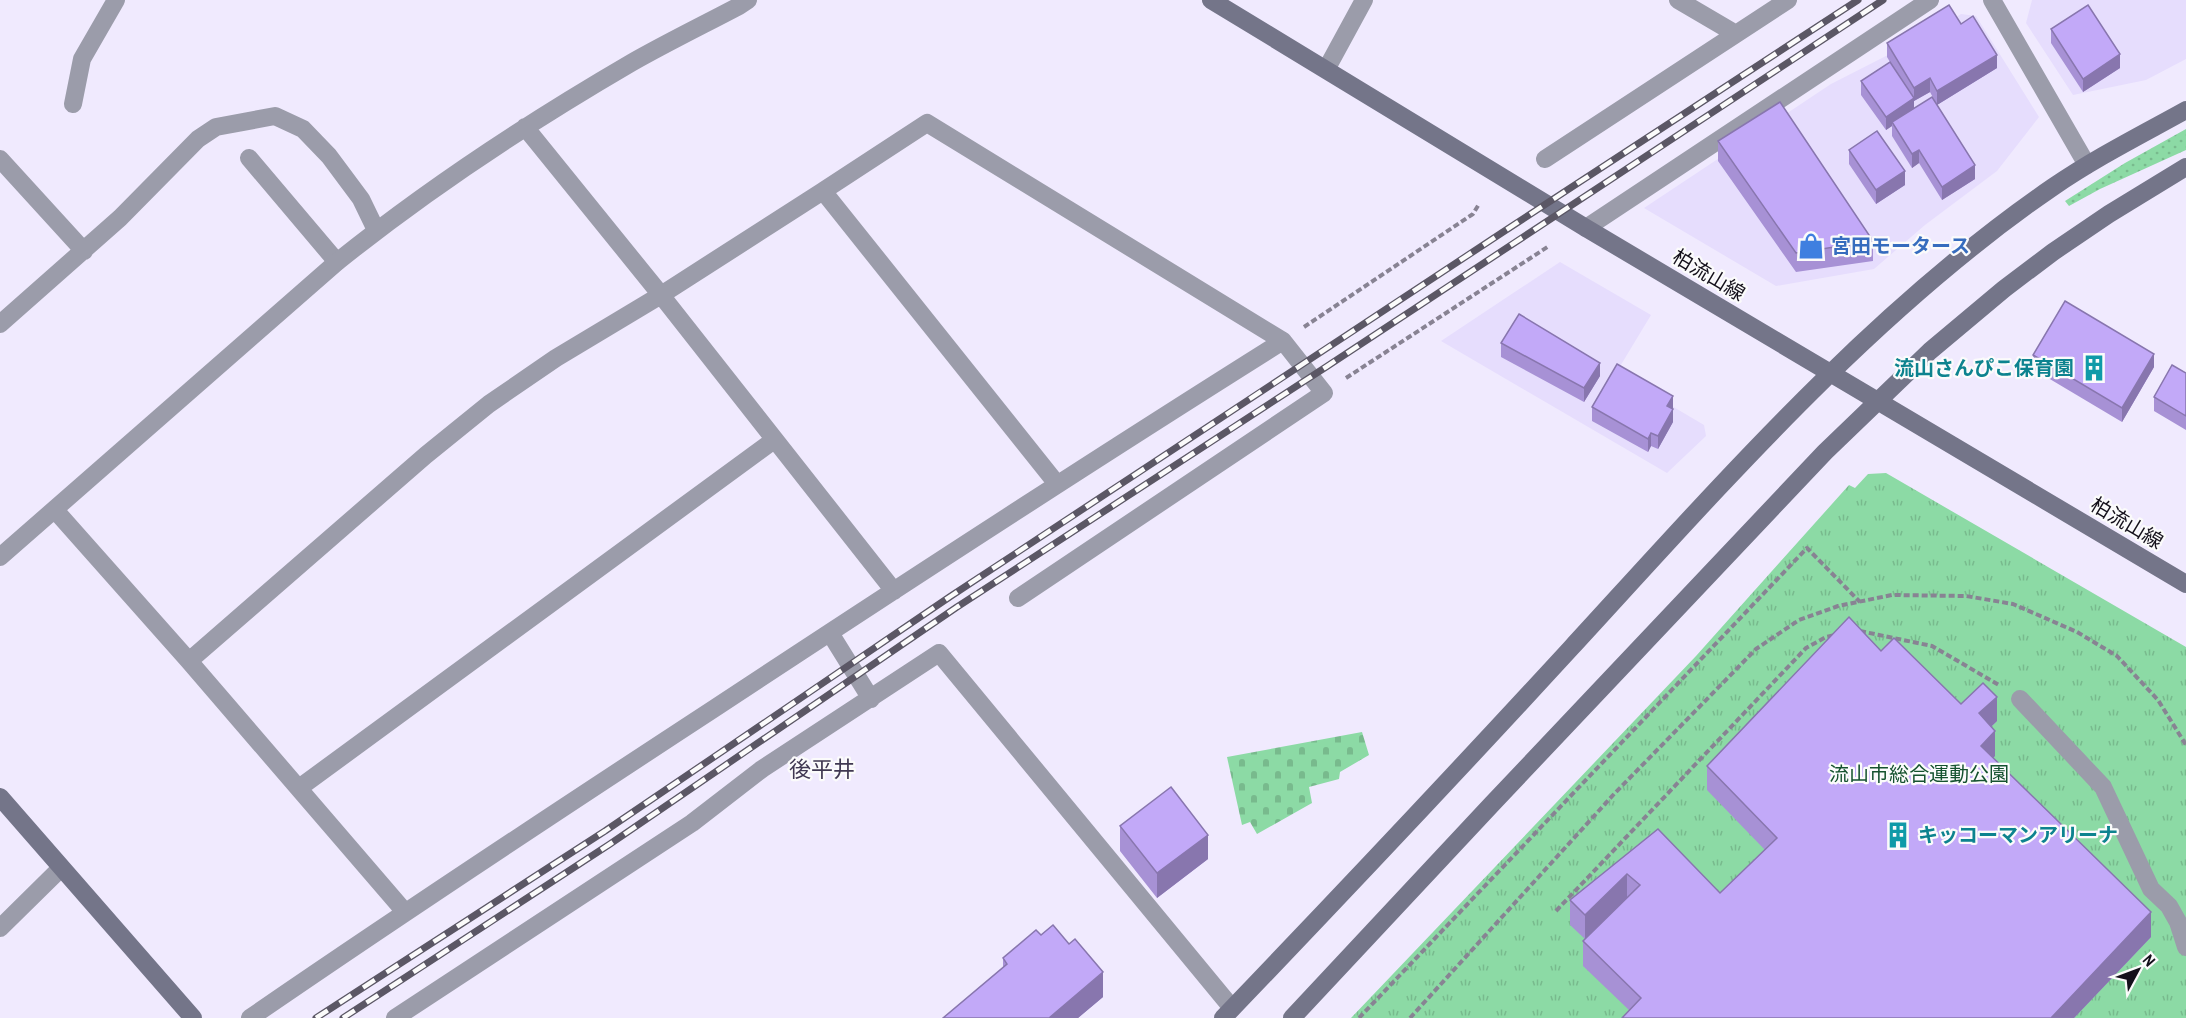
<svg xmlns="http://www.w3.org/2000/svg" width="2186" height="1018" font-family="'Archivo Narrow','Noto Sans JP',sans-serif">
	<defs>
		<pattern id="grass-dots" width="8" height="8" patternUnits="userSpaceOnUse" patternTransform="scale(1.5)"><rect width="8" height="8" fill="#8cdaa5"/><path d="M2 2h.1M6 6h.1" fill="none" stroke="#78ba8d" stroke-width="1.8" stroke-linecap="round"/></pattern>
		<pattern id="cemetery-stones" width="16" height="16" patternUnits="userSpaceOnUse" patternTransform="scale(1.5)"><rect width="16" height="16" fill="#8cdaa5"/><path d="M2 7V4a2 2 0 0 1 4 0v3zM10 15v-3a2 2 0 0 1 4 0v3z" fill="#78ba8d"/></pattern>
		<pattern id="park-tufts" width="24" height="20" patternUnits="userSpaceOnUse" patternTransform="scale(1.5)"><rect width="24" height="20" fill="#8cdaa5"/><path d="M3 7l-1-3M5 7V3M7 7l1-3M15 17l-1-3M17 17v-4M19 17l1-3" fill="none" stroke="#78ba8d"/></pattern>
	</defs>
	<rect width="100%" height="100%" fill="#f0eafe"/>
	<path fill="#e6ddfd" d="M2032,0H2186V59L2146,80L2073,95L2026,23Z
		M1961,14L1976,16L2039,117L1997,171L1925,225L1874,269L1776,286L1644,208L1831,84L1935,31Z
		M1560,262L1651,315L1616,373L1704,425L1706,436L1667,473L1441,341Z"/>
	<path fill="url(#grass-dots)" d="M2186,129V150L2100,189L2069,206L2065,201L2125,163Z"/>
	<path fill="url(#cemetery-stones)" d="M1362,732L1369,755L1340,772L1339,779L1309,787L1312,803L1257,834L1250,822L1242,825L1227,757Z"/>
	<path fill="url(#park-tufts)" d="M1886,473L2186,647V1018H1351L1696,656L1849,485L1855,488L1868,474Z"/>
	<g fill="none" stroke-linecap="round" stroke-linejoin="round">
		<path stroke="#888393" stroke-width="4" stroke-dasharray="6 3" stroke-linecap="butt" d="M1304,327L1473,214L1479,204
			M1346,378L1549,246
			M1860,631L1932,646L1999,685
			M1556,911L1806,648L1826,637L1835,635
			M1359,1018L1807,548L1860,602
			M1410,1018L1615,793L1756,649L1799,620L1838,606L1892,595L1966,596L2013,604L2077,632L2117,656L2158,700L2186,745"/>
		<path stroke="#9b9caa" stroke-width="18" d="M249,158L337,262
			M2020,699L2103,787L2151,889L2169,906L2178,922L2186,947"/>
		<path stroke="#9b9caa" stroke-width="18" d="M1678,0L1736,34
			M1992,0L2087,165
			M1327,68L1364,0
			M73,104L82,59L116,0
			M525,127L661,295L823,191L1057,484
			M0,159L84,251
			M1545,159L1788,0
			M823,191L927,123L1283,341L1324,393L1018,598
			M1586,228L1930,0
			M0,324L120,218L198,139L216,127L275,116L303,129L329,156L361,199L376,230
			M55,510L189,661L405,912
			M0,557L337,262C429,188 528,123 631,63C666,43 703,25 739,6L748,0
			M830,633L871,699
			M189,661L426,455L489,404L556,358L661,295L894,591
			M299,788L774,440
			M0,928L61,868
			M250,1018C404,912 559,810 715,708C903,584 1092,461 1283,341
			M395,1018L692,823L762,769L939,653L1232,1008"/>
		<path stroke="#747589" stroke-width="18" d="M1211,0L1586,228L2186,584
			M0,797L193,1018
			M1223,1018C1340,896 1456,773 1571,648C1719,487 1872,311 2053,187C2095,158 2141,135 2186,110
			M1292,1018L1492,804L1825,452L1930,351L2004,289L2053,252L2109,214L2186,167"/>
		<g stroke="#5b5765" stroke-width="7">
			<path id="rail" d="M316,1018L605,831L951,596L1503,232L1858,0
				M343,1018L610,844L957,607L1326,367L1883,0"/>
		</g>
		<use href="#rail" stroke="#fbfbfb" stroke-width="4.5" stroke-dasharray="14" stroke-linecap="butt"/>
	</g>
	<path fill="#a791d5" d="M1961,24L1997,68L1937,105L1930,92L1914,101V108L1975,179L1942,200L1919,163L1912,168L1892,136V126L1886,130L1861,95V81L1890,62L1887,57V43Z
		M2051,29L2120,68L2083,92L2051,43Z
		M1718,141L1873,241V261L1796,272L1718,161Z
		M1849,150L1905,185L1876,204L1849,164Z
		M1501,343L1600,376L1584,402L1501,357Z
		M2033,355L2154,367L2122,422L2033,369Z
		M2186,373V430L2154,411V397Z
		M1673,396V422L1658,449L1651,446L1648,452L1592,421V407Z
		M1881,651L1961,704L1997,721L1991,727L1995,756L1993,758L2151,937L2074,1018H1622L1629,1010L1583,966V941L1585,939L1570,925V900L1658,829L1720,893L1765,850L1707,790V766Z
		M1120,826L1208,859L1157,898L1120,851Z
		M1003,958L1103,997L1078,1018H943L1003,968Z"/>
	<path fill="#8876ae" d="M2120,54V68L2083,92V79Z
		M1997,55V68L1937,105V91Z
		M1930,78V92L1914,101V111L1892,122V126L1886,130V117L1914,98V88Z
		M1919,150V163L1912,168V154Z
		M1975,165V179L1942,200V187Z
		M1905,171V185L1876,204V190Z
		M2154,354V367L2122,422V408Z
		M1600,363V376L1584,402V388Z
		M1673,396V409L1667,406Z
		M1673,409V422L1658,449V436Z
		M1651,433V446L1648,452V439Z
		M1997,697V721L1979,738V713Z
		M1995,731V756L1981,771V746Z
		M1208,835V859L1157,898V873Z
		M1627,874V898L1585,940V915Z
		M2151,912V937L2074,1018H2051Z
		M1103,972V997L1078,1018H1049Z"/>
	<path fill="#c2a9f8" stroke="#8876ae" stroke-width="1.5" d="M1949,5L1961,24L1973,16L1997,55L1937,91L1930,78L1914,88L1887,43Z
		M2088,5L2120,54L2083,79L2051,29Z
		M1890,62L1914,98L1886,117L1861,81Z
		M1932,97L1975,165L1942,187L1919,150L1912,154L1892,122Z
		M1780,102L1873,241L1796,253L1718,141Z
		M1877,131L1905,171L1876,190L1849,150Z
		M2065,301L2154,354L2122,408L2033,355Z
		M1519,314L1600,363L1584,388L1501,343Z
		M1617,364L1673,396L1667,406L1673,409L1658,436L1651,433L1648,439L1592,407Z
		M2172,365L2186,373V416L2154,397Z
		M1849,617L1881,651L1894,638L1961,704L1983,683L1997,697L1979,713L1995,731L1981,746L2151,912L2051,1018H1622L1641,998L1583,941L1640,885L1627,874L1585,915L1570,900L1658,829L1720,893L1777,838L1707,766Z
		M1171,787L1208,835L1157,873L1120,826Z
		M1053,925L1069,944L1075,939L1103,972L1049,1018H943L1007,964L1003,958L1036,930L1041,935Z"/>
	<defs>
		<g id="shop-bare" transform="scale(2.07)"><path d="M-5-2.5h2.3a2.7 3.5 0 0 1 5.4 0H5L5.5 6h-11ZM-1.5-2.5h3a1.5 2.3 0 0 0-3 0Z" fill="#3f7fe0" stroke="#fbfbfb" stroke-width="2.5" paint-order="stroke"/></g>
		<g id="building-bare" transform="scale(2.07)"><path d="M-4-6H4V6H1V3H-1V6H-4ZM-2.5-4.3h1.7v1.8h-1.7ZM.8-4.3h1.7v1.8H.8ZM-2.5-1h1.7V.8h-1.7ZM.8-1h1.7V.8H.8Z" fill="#0f9aa8" stroke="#fbfbfb" stroke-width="2.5" paint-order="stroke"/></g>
	</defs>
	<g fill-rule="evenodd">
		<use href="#shop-bare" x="1811" y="246"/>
		<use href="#building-bare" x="2094" y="368"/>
		<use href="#building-bare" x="1898" y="835"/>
	</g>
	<g text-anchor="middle" stroke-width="4.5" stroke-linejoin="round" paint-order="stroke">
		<g font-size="20" font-weight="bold" fill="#366cbe" stroke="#fbfbfb" text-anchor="start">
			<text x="1831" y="253">宮田モータース</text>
		</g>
		<g font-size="20" fill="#14101b" stroke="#fbfbfb">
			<text transform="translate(1709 275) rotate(31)" y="7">柏流山線</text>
			<text transform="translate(2127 523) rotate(31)" y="7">柏流山線</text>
		</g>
		<g font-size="20" font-weight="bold" fill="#0d838f" stroke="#fbfbfb" text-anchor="end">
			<text x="2074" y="375">流山さんぴこ保育園</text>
			<text x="1918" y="842" text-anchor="start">キッコーマンアリーナ</text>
		</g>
		<g font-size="20" fill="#15522f" stroke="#fbfbfb">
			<text x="1919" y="781">流山市総合運動公園</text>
		</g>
		<g font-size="22" fill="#403852" stroke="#fbfbfb">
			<text x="822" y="777">後平井</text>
		</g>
	</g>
	<g transform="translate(2138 970) rotate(49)" stroke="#fbfbfb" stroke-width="4.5" paint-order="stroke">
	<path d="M0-4.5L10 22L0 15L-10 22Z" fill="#14101b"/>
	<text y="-9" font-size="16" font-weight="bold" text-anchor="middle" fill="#14101b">N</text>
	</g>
</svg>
